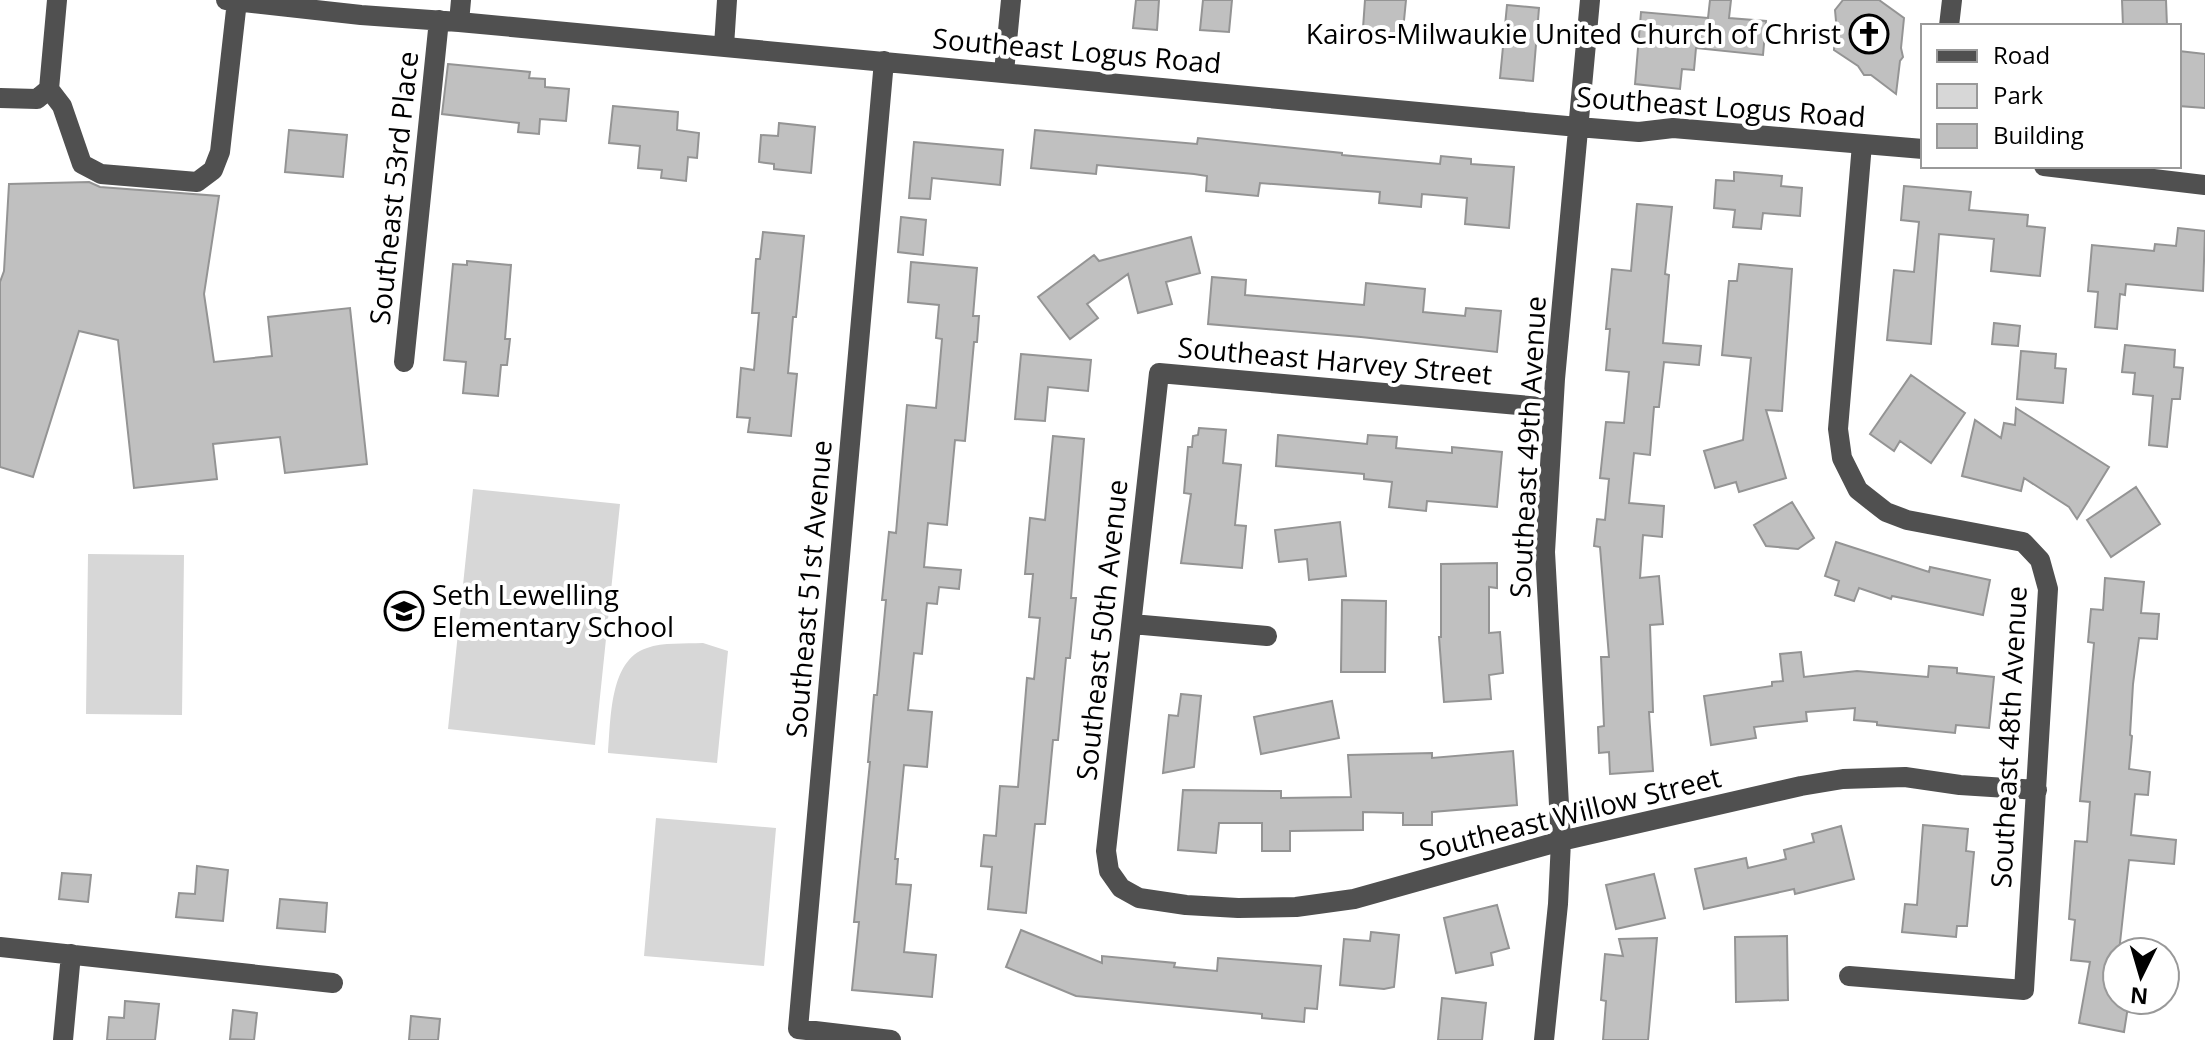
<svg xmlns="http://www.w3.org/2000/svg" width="2205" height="1040" font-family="'Open Sans',sans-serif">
	<rect width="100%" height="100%" fill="#fff"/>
	<path fill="#d7d7d7" d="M473,489L620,504L595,745L448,729Z
		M88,554L184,555L182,715L86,714Z
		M703,643L728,651L717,763L608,753C611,720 609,660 647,648C663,642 685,644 703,643Z
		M656,818L776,828L764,966L644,956Z"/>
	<path fill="#c0c0c0" stroke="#949494" stroke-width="2" d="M1136,0H1159L1157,30L1133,28Z
		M1203,0H1232L1229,32L1200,30Z
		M1365,0H1406L1402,41L1371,38V29L1363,28Z
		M1710,0H1731L1729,18L1766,21L1763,55L1696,48L1694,70L1682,69L1680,89L1635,84L1641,12L1708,18Z
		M1843,0H1879L1904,18L1901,48L1903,57L1900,61L1896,94L1871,75H1864L1858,66L1834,50L1836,21L1835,10Z
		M2122,0H2166L2167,26H2123Z
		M1507,5L1539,8L1533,81L1500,78Z
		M2179,51L2205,54V108L2179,106Z
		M448,64L530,72L529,78L545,79V87L569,89L566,121L540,119L539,134L518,132L519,123L442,114Z
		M613,106L678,112L677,130L699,133L697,158L688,157L686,181L661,178L662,170L638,168L640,146L609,143Z
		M779,123L815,127L811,173L774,169V164L759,162L761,135L778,136Z
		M289,130L347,135L343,177L285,172Z
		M1035,130L1197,144L1198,138L1342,153V155L1440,164L1441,156L1471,159V164L1514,167L1509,228L1465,224L1467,198L1422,194L1421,207L1379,203L1380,192L1260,183L1258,196L1206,191L1207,176L1194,174L1097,165L1096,174L1031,168Z
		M914,142L1003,150L1000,185L932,178L930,199L909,198Z
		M1734,172L1782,176L1781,186L1802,188L1800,216L1763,213L1761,229L1733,227L1735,210L1714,208L1716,180L1734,181Z
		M89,182L100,187L219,196L204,294L214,362L272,356L268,317L350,308L367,464L285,473L280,437L213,444L217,479L134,488L118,340L79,331L33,477L0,467V282L4,271L9,184Z
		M1904,186L1971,192L1969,210L2028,215L2027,226L2045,228L2040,276L1991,271L1994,239L1939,234L1931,344L1887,340L1894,270L1914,272L1919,222L1901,220Z
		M1637,204L1672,207L1665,274L1669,275L1663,343L1701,346L1699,365L1664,362L1659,407H1654L1650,455L1634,453L1629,503L1664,506L1662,537L1643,535L1640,578L1659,576L1663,624L1650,625L1653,712H1649L1653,771L1610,774L1609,752L1599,753L1598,727L1604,726L1601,657H1609L1600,547L1594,546L1597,519L1605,520L1609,479L1600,478L1606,422L1624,423L1629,372L1606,370L1610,329H1606L1612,269L1631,271Z
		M901,217L926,220L923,255L898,252Z
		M2178,228L2205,231L2203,291L2126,284L2125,295L2120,294L2117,329L2095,327L2098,292L2088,291L2092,245L2154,251L2155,244L2176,246Z
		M763,232L804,236L796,317H793L788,373L797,374L791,436L748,432L750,418L737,417L741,368L754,370L759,313H752L756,259H760Z
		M1191,237L1200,273L1166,282L1172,304L1138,313L1128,274L1087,304L1098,318L1070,339L1038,297L1094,255L1099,261Z
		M467,261L511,265L505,339H510L507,365H501L498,396L463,393L466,362L444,360L453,264L467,265Z
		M911,262L977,268L973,316H979L977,342H974L965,441L955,440L947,525L928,523L924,567L961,570L959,589L939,587L937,604L927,603L922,654L914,653L908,710L932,712L927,767L904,765L895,859H898L896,884L911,885L904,952L936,955L932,997L852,990L859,922H854L870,762H868L874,695H877L886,600H882L889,532L896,533L907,405L936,408L942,339L936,338L939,305L908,302Z
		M1739,264L1792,269L1782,411L1766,410L1786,478L1739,492L1736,482L1715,488L1704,451L1743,440L1751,358L1722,355L1729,281H1737Z
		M1212,277L1246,280L1245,295L1364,305L1366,283L1425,289L1423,312L1465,316L1466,308L1501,311L1497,352L1361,337L1208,324Z
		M1994,323L2020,326L2018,346L1992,344Z
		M2125,345L2175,350L2174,367L2183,368L2180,399H2172L2167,447L2149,445L2153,396L2133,394L2135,373L2122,372Z
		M2021,351L2056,354L2055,368L2066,369L2063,403L2017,399Z
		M1021,354L1091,360L1088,391L1048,387L1045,421L1015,419Z
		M1911,375L1965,413L1931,463L1900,441L1894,451L1870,434Z
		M2016,408L2109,467L2077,519L2069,507L2024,478L2021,491L1962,476L1975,420L2001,438L2004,423L2015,425Z
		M1199,428L1226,430L1223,463L1241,465L1235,525L1246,526L1242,568L1181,563L1191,494L1184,493L1188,447H1192L1193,436L1198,435Z
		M1278,435L1367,444L1368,435L1397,437L1396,448L1452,453V447L1502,452L1497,507L1427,501L1426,511L1389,507L1392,482L1364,479V474L1276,466Z
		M1053,436L1084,439L1071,598H1076L1070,658H1066L1058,740H1053L1045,824H1035L1026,913L988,909L992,867L981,866L984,835L996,836L1000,786L1018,787L1027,678L1034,679L1040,618L1029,617L1033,574H1025L1030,518L1045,520Z
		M2136,487L2160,524L2111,557L2087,520Z
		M1792,502L1814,538L1798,549L1766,546L1754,525Z
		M1340,522L1346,576L1309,580L1307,559L1279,562L1275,530Z
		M1836,542L1929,572L1930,567L1990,580L1983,615L1892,596L1891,599L1859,588L1854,601L1835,595L1839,581L1825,576Z
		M1497,563V588L1489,587V633L1500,632L1503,673L1489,675L1491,699L1444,702L1439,637H1441V564Z
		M2105,578L2144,582L2141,613L2159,614L2157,639L2139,638L2133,684L2130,735L2132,736L2129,769L2150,772L2148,795L2135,794L2131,835L2176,840L2174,864L2129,860L2119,952H2117V1000H2129L2124,1032L2079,1023L2090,962L2071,960L2075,920L2069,919L2075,841L2087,842L2090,802L2080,801L2094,643L2088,642L2091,609L2103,610Z
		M1342,600L1386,601L1385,672H1341Z
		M1801,652L1804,677L1857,671L1928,677L1929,666L1957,668V673L1994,677L1989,728L1956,725L1955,733L1877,725V722L1854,720L1855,708L1806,712L1807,721L1754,727L1756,738L1711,745L1704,696L1772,686V682L1783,681L1780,654Z
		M1181,694L1201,696L1194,767L1163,773L1169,715L1178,716Z
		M1332,701L1339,738L1261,754L1254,717Z
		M1513,751L1517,805L1432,812V825H1403V813L1363,812V830L1290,831V851H1262V823H1219L1216,853L1178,850L1183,790L1281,791V798L1351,797L1348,755L1432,753V758Z
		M1923,825L1968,829L1966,851L1974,852L1967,926H1957L1956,937L1902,932L1905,904L1917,905Z
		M1841,826L1854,879L1795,894L1794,889L1704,909L1695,869L1746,858L1748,868L1786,859L1784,850L1814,842L1812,834Z
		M197,866L228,870L223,921L176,917L179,893L195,894Z
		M62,873L91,875L88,902L59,899Z
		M1654,874L1665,918L1616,929L1606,885Z
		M280,899L327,903L325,932L277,928Z
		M1497,905L1509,948L1491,953L1493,965L1456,973L1444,918Z
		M1021,930L1102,963V956L1175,963L1174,967L1217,971L1218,958L1321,966L1317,1009L1305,1008L1304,1022L1262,1018V1014L1076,996L1006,967Z
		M1371,932L1399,935L1394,987L1384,989L1340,985L1344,939L1370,941Z
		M1787,936L1788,1000L1736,1002L1735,937Z
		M1657,938L1648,1040H1603L1606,1001L1601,1000L1605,954L1623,956L1619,939Z
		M1442,998L1486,1003L1482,1040H1438Z
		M125,1001L159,1004L155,1040H107L109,1017L124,1018Z
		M233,1010L257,1013L254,1040L230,1039Z
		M411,1016L440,1019L438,1040H409Z"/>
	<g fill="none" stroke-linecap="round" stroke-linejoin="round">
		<path stroke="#505050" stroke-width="20" d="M57,0L49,89L62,106L82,164L101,174L197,182L213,170L220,152L237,1
			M226,0L361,15L459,22L1578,127L1639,132L1673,128L1923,149
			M459,22L461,0
			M1949,26L1952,0
			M724,46L727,0
			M884,61L798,1029L891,1040
			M1004,72L1011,0
			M0,98L37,99L49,89
			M2044,166L2205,185
			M404,362L439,20
			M1553,408L1159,373L1106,851L1109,871L1121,888L1139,898L1186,905L1238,908L1296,907L1354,899L1561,841L1801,786L1843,779L1905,777L1960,785L2037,790
			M1132,624L1267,636
			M0,947L333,983
			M1849,976L2024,990L2048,589L2040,560L2023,542L1907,520L1886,512L1858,490L1842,458L1838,429L1862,144
			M63,1040L71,954
			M1544,1040L1558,904L1561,841L1545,552L1555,379L1590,0"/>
	</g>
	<defs>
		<g id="church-ring" transform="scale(2)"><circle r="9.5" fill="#fff" stroke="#000" stroke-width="1.5"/><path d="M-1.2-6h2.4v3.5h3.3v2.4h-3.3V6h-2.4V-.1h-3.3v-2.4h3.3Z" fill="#000"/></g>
		<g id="school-ring" transform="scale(2)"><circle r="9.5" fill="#fff" stroke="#000" stroke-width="1.5"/><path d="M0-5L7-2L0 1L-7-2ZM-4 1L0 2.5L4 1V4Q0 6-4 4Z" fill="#000"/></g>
	</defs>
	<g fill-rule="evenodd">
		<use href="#church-ring" x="1869" y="34"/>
		<use href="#school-ring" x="404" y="611"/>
	</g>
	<g text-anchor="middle" stroke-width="8" stroke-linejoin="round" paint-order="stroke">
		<g font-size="28" fill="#000" stroke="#fff" text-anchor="end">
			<text x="1841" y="44">Kairos-Milwaukie United Church of Christ</text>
			<text x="432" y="605" text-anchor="start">Seth Lewelling<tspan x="432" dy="32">Elementary School</tspan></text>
		</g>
		<g font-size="28" fill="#000" stroke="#fff">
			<text transform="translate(1077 51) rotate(5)" y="10">Southeast Logus Road</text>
			<text transform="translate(1721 107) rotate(4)" y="10">Southeast Logus Road</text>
			<text transform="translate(394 188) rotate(-84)" y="10">Southeast 53rd Place</text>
			<text transform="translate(1335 361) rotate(5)" y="10">Southeast Harvey Street</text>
			<text transform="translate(1528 447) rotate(-87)" y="10">Southeast 49th Avenue</text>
			<text transform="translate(809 589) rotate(-85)" y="10">Southeast 51st Avenue</text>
			<text transform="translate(1102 630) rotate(-84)" y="10">Southeast 50th Avenue</text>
			<text transform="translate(2009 737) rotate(-87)" y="10">Southeast 48th Avenue</text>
			<text transform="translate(1570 814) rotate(-14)" y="10">Southeast Willow Street</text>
		</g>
	</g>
	<rect x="1921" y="24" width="260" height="144" fill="#ffffff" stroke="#999999" stroke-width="2"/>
	<rect x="1937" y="50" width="40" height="12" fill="#505050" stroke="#999999" stroke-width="2"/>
	<text x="1993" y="64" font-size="24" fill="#000000">Road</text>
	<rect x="1937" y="84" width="40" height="24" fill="#d7d7d7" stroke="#999999" stroke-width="2"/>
	<text x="1993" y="104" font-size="24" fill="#000000">Park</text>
	<rect x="1937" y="124" width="40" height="24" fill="#c0c0c0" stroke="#999999" stroke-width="2"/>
	<text x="1993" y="144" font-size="24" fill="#000000">Building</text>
	<g transform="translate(2141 976) rotate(185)"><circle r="38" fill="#ffffff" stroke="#999999" stroke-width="2"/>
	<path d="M0-6L14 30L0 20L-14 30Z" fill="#000000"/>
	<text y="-12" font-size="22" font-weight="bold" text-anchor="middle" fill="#000000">N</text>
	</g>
</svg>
